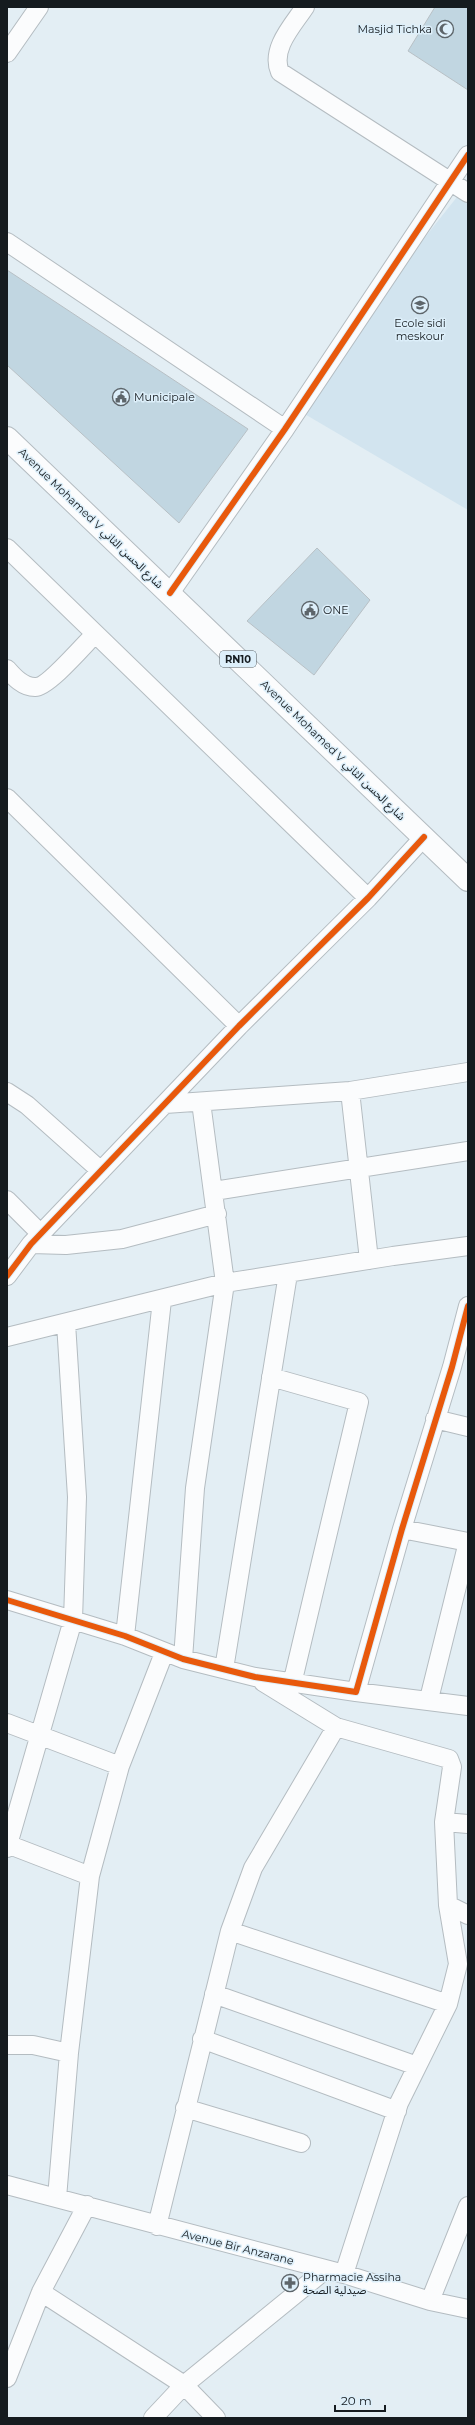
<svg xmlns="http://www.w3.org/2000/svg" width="475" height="2425" font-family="Montserrat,'Noto Sans Arabic',sans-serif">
	<rect width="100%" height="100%" fill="#e3eef4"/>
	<path fill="#d2e4ef" d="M457,197L468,204V510L291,406Z"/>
	<path fill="#c1d6e1" stroke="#b8c0c5" d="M435,7H468V90L408,51Z
		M7,270L248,429L179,523L7,365Z
		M317,548L370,600L314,675L247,621Z"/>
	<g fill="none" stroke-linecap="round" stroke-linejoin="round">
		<g stroke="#b4bcc1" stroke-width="20">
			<path id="minor" d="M305,7C293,25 270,49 280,72L468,193
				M7,53L39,7
				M7,242L285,429
				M7,548L368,898
				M170,593L285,429L468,155
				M7,669C14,677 23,687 35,687C47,688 84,645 94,635
				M7,798L239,1026
				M350,1091L369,1260
				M7,1092L27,1105L101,1171
				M165,1104L350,1091L468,1072
				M214,1191L468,1151
				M7,1200L41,1234
				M31,1244L66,1245L122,1239L217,1214
				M7,1276L31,1244L239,1026L368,898L424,837
				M7,1337L225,1283L393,1256L468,1246
				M271,1377L359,1402L292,1684
				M435,1419L468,1427
				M402,1529L468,1542
				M7,1600L125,1636L183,1659L255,1677L356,1692L402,1529L452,1367L468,1306
				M125,1636L162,1300
				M183,1659L195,1488L225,1283L201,1102
				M224,1669L288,1274
				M263,1682L336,1727L449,1759L452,1767L444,1822
				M356,1692L468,1706
				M429,1699L468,1542
				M7,1723L120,1766
				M468,1824L444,1822L448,1905L468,1915
				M7,1844L90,1876
				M7,1848L73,1620L77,1497L66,1323
				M230,1931L448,2004
				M214,1994L417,2066
				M202,2039L397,2111
				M7,2045H33L69,2053
				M185,2108L301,2143
				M7,2185L344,2274L430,2301L468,2309
				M57,2198L69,2053L90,1876L120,1766L164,1653
				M157,2226L230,1931L253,1868L336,1727
				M344,2274L399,2103L448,2004L458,1964L448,1905
				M41,2292L184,2385L153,2418
				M430,2301L468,2206
				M7,2378L41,2292L87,2205
				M216,2418L184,2385L325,2270"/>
		</g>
		<g stroke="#b4bcc1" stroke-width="24">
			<path id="major" d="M7,438L468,880"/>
		</g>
		<use href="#minor" stroke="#fbfcfd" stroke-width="18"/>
		<use href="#major" stroke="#fbfcfd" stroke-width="22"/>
		<g stroke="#ddeffa" stroke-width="8">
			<path id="cycleway" d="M170,593L285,429L468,155
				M7,1276L31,1244L239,1026L368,898L424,837
				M7,1600L125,1636L183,1659L255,1677L356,1692L402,1529L452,1367L468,1306"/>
		</g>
		<use href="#cycleway" stroke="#e8590c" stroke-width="6"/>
	</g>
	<defs>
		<g id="mosque-ring" transform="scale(0.9)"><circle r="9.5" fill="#ddeffa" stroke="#5d656a" stroke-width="1.5"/><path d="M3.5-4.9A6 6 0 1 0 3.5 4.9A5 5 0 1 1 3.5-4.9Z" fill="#5d656a"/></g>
		<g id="school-ring" transform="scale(0.9)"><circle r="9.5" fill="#ddeffa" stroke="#5d656a" stroke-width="1.5"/><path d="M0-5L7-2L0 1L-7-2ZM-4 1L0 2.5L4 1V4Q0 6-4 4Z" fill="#5d656a"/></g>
		<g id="civic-ring" transform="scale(0.9)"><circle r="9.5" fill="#ddeffa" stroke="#5d656a" stroke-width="1.5"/><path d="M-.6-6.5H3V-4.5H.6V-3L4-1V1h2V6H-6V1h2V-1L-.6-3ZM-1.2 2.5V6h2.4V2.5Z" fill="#5d656a"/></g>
		<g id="pharmacy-ring" transform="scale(0.9)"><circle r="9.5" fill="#ddeffa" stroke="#5d656a" stroke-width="1.5"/><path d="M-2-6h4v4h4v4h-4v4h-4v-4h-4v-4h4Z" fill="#5d656a"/></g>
	</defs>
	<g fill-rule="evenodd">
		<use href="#mosque-ring" x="445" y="29"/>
		<use href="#school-ring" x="420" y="305"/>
		<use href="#civic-ring" x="121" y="397"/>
		<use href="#civic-ring" x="310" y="610"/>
		<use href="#pharmacy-ring" x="290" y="2283"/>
	</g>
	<g text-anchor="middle" stroke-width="3" stroke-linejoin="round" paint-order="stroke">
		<rect fill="#ddeffa" stroke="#515b61" stroke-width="1" x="220" y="651" width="36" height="16" rx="3"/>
		<g font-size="10" font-weight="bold" fill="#151b1f">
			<text x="238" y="663">RN10</text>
		</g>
		<g font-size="11" fill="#151b1f" stroke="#ddeffa" text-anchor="start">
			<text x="432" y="33" text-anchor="end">Masjid Tichka</text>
			<text x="420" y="327" text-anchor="middle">Ecole sidi<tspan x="420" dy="13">meskour</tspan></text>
			<text x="134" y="401">Municipale</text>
			<text x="323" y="614">ONE</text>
			<text x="303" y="2281">Pharmacie Assiha<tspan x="303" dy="13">صيدلية الصحة</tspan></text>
		</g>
		<g font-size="11" fill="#151b1f" stroke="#ddeffa">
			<text transform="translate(91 518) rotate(44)" y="4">Avenue Mohamed V شارع الحسن الثاني</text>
			<text transform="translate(333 750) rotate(44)" y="4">Avenue Mohamed V شارع الحسن الثاني</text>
			<text transform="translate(238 2247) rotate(14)" y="4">Avenue Bir Anzarane</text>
		</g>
	</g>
	<rect width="475" height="2425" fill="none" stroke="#151b1f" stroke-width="16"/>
	<path d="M335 2405v6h50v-6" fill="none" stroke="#151b1f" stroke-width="2"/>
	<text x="341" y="2405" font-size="12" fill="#151b1f" stroke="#ddeffa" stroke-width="3" paint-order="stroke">20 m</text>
</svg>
